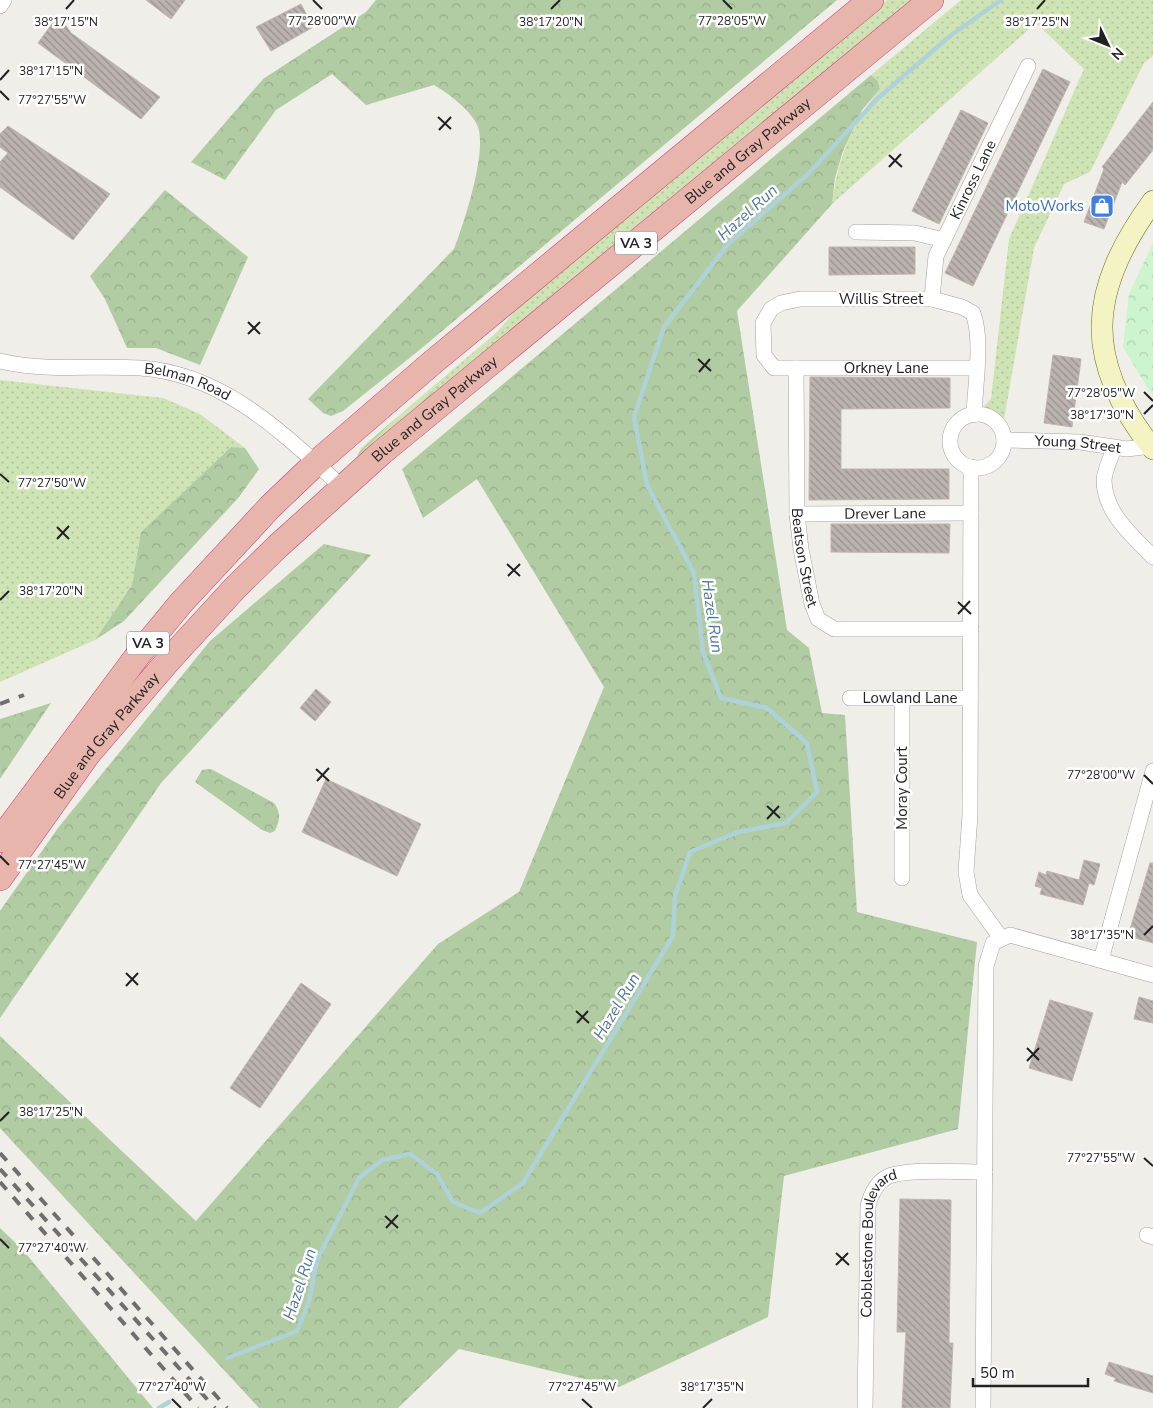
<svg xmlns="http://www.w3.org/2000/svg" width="1153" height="1408" font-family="'Nunito Sans',sans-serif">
	<defs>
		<pattern id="grass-dots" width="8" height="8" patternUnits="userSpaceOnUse" patternTransform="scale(1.25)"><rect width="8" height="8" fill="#cfe4b5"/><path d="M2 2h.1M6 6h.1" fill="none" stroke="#b1c39b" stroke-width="1.8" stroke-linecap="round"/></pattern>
		<pattern id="forest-crowns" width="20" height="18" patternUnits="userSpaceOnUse" patternTransform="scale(1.25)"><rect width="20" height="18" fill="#b1cba3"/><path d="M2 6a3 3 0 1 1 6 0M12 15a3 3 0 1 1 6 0" fill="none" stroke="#98ae8c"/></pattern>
		<pattern id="park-crowns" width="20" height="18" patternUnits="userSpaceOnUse" patternTransform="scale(1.25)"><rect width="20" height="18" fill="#ccf4cd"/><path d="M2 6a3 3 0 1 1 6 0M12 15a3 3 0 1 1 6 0" fill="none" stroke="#afd1b0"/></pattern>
		<pattern id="garden-furrows" width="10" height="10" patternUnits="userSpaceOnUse" patternTransform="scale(1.25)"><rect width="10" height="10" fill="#cfe4b5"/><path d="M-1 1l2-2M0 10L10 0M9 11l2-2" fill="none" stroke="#b1c39b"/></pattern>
		<pattern id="building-back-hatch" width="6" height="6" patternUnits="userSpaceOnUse" patternTransform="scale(1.25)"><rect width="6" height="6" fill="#bab3af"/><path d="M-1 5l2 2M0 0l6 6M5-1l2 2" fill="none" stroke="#97918e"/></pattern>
	</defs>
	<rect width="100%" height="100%" fill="#f0eee9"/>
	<path fill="url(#grass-dots)" d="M887,0H919L437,398L430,389L496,333L527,297Z
		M961,0H1153V56L1144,63L1090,172L1064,184L1034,248L1003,425L984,406L991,399L1009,239L1084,69L1036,23L832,204C838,158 851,124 880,89L878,81L871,75Z
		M0,380L163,398L200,414L245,448L231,447L141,532L132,585L95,640L0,682Z"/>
	<path fill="url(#forest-crowns)" d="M376,0H837L417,352L343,411L331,416L323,413L308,399L454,249C464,223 487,153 478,127C473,112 448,93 434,85L366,105L332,74L276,110L225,180L191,162L263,79L366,12Z
		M871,75L878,81L880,89L862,110L843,151L835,178L832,204L737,311L787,630L809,648L822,713L845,715L857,912L977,942L958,1129L784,1176L768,1317L619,1387L459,1349L398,1408H259L0,1128V1036L196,1221L438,944L519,892L604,687L477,479L423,518L402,469Z
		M165,190L248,257L200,365L156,348H127L105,299L90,276Z
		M231,447L245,448L259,469L239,497L124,621L95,640L132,585L141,532Z
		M324,544L371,555L161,783L0,1018V911L58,828L210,641Z
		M51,703L0,779V719Z
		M211,769L274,803C281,812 280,820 275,831L270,833L262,830L195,782L202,770Z
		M0,1228L23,1250L153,1408H0Z"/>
	<path fill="url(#park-crowns)" d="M1153,243V397L1123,347L1129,294Z"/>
	<path fill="url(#garden-furrows)" d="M430,389L437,398L356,459L361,448Z"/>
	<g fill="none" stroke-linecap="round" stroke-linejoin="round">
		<path stroke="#afd2d9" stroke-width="4.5" d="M227,1358L297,1331L309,1301L317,1260L359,1178L382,1160L410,1154L437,1174L453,1202L480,1213L523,1183L673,936L675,896L690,852L738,832L786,823L817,792L807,743L767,708L721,698L703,652L694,573L647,485L634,417L664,327L729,243L808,174L877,99L950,36L1001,0
			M159,1408L169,1402"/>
	</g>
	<path fill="url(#building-back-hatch)" stroke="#c1b4ad" d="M146,0H185L171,19Z
		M301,4L313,27L271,51L256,27Z
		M62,20L71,33L160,97L141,119L38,43L54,21Z
		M1043,69L1070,82L973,286L945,273Z
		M1153,102V150L1125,185L1122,182L1104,229L1084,222L1104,169L1102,167Z
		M961,110L988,123L939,224L912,211Z
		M8,126L110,194L73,240L0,187V162L8,153L0,147V134Z
		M829,247H915V274L829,275Z
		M1053,355L1081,359L1072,427L1044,423Z
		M810,377L950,378V408L841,409V469H949V499L809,500Z
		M831,524H950L949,553L831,552Z
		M316,689L331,702L315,721L300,708Z
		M326,779L421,824L397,876L302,832Z
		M1084,860L1100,864L1094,885L1089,883L1083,905L1040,894L1042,888L1035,886L1039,872L1046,875L1047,871L1079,880Z
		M1150,863H1153V943L1128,936Z
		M301,983L331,1004L260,1108L230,1088Z
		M1139,997L1153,1001V1023L1134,1019Z
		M1050,1000L1093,1013L1072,1081L1029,1068Z
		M900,1199L951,1200L949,1343H953L950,1408H902L906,1332H897Z
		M1109,1362L1153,1376V1393L1114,1381L1116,1378L1105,1374Z"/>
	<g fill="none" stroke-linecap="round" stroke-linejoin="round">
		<g stroke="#a2a2a2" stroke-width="16">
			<g id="minor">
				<path d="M0,6L4,0"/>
				<path d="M856,232L915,233L944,240"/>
				<path id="s1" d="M932,299L936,256L1028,66"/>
				<path id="s2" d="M0,361C47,372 92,365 140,368C223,373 284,434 342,487"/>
				<path id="s3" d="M796,368L797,514L801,549L812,604L818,619L834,629H971"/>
				<circle cx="977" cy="441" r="27"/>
				<path id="s4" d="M974,415C975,385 983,340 973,313L962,307L932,299H800L781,303L771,309L763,323L764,355L774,368H976"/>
				<path id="s5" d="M1004,440L1080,442L1127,449L1151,446"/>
				<path d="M1114,448C1111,458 1104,471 1104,481C1105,514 1133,536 1153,557"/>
				<path d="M971,467L970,815L966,872L970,895L1001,938"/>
				<path id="s6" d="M797,514L971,513"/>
				<path id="s7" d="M850,698H970"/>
				<path d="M902,878V698"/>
				<path d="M1101,960L1153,771"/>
				<path d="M1147,1235L1153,1237"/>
				<path id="s8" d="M865,1408L868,1206C871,1194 876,1183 887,1177C904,1168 964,1172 985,1172"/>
				<path d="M983,1408L986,966L993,943L1010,935L1153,975"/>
			</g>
		</g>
		<g stroke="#6a6f12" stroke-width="22">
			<path id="secondary" d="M1153,201C1088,290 1082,360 1153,449"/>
		</g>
		<g stroke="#c83c75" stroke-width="26">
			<g id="trunk">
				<path d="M0,840L138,655L181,603L270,507L316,463L433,362L871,0"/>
				<path id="s9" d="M0,878L88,754L168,661L235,588L278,546L381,453L931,0"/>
			</g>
		</g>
		<use href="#minor" stroke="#fff" stroke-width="15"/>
		<use href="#secondary" stroke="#f3f3c4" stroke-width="21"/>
		<use href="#trunk" stroke="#e8b5ac" stroke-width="25"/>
		<path stroke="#6f6f6f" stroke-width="4" stroke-dasharray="10 10" stroke-linecap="butt" d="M0,704L24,695
			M0,1153L227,1408
			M0,1169L215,1408
			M0,1182L198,1408"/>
	</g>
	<path fill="none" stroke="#212121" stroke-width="2" d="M313,0L322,9M723,0L732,9M66,9L74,0M551,9L560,0M1037,9L1045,0M0,80L9,70M0,91L9,100M438,117L451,129M439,130L451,117M889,155L902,167M889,167L901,154M248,322L260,334M248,334L260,322M698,359L711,371M699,372L710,359M1144,392L1153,401M1144,414L1153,405M0,474L9,482M57,527L69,539M57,539L69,526M507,564L520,576M508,576L520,564M0,600L9,591M958,602L971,614M958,614L970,601M316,769L329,781M1144,775L1153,784M317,781L329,768M767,806L780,818M767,819L779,806M0,856L9,865M1144,935L1153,926M126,973L138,985M126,986L138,973M576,1011L589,1023M577,1023L588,1011M1027,1048L1039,1060M1027,1061L1039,1048M0,1121L9,1112M1144,1158L1153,1166M385,1216L398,1228M386,1228L398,1215M0,1239L9,1248M836,1253L849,1265M836,1265L848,1253M172,1399L181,1408M582,1399L592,1408M703,1408L712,1399"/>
	<defs>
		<g id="shop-square" transform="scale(1.25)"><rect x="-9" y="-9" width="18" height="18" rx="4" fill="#3f7fe0" stroke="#fff"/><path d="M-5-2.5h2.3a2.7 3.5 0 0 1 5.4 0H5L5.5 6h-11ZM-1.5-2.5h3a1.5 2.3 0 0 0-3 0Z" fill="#fff"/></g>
	</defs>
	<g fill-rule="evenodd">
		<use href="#shop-square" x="1102" y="206"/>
	</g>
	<g text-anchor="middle" stroke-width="5" stroke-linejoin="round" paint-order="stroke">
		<g fill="#fff" stroke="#646464" stroke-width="1">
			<rect x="615" y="231.5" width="42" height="23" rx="4"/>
			<rect x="127" y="631.5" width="42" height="23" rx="4"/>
		</g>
		<g font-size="14" font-weight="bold" fill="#212121">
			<text x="636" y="248">VA 3</text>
			<text x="148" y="648">VA 3</text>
		</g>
		<g font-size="15" fill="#212121" stroke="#fff">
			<text dy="5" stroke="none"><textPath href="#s9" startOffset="1048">Blue and Gray Parkway</textPath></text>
			<text dy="5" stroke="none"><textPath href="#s1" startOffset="128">Kinross Lane</textPath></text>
			<text x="881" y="304">Willis Street</text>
			<text dy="5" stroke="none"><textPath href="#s4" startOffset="486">Orkney Lane</textPath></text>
			<text dy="5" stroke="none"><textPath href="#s2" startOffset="190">Belman Road</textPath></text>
			<text dy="5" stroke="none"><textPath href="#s9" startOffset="642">Blue and Gray Parkway</textPath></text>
			<text dy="5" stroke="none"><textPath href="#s5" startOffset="74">Young Street</textPath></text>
			<text dy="5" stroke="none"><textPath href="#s6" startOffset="88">Drever Lane</textPath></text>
			<text dy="5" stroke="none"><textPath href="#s3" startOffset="190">Beatson Street</textPath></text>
			<text dy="5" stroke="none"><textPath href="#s7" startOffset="60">Lowland Lane</textPath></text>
			<text dy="5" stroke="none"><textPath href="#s9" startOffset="178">Blue and Gray Parkway</textPath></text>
			<text transform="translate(902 788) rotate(-90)" y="5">Moray Court</text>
			<text dy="5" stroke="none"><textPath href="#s8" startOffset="169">Cobblestone Boulevard</textPath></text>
		</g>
		<g font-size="15" fill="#366cbe" stroke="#fff" text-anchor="end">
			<text x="1084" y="211">MotoWorks</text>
		</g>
		<g font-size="16" font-style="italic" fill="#507898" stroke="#fff">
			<text transform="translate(747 212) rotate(-42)" y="6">Hazel Run</text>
			<text transform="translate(713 616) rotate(82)" y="6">Hazel Run</text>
			<text transform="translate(616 1006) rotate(-59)" y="6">Hazel Run</text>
			<text transform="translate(299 1284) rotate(-72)" y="6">Hazel Run</text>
		</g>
	</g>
	<g font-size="12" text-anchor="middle" fill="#212121" stroke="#fff" stroke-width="5" stroke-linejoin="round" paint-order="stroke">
		<text x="322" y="25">77°28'00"W</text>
		<text x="732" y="25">77°28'05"W</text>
		<text x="66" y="26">38°17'15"N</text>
		<text x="551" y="26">38°17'20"N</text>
		<text x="1037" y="26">38°17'25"N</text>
		<text x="51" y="75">38°17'15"N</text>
		<text x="52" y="104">77°27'55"W</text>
		<text x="1101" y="397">77°28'05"W</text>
		<text x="1102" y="419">38°17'30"N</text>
		<text x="52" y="487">77°27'50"W</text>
		<text x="51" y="595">38°17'20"N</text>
		<text x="1101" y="779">77°28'00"W</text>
		<text x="52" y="869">77°27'45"W</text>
		<text x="1102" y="939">38°17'35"N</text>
		<text x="51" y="1116">38°17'25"N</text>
		<text x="1101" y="1162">77°27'55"W</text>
		<text x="52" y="1252">77°27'40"W</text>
		<text x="712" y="1391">38°17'35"N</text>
		<text x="172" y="1391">77°27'40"W</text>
		<text x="582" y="1391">77°27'45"W</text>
	</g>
	<g transform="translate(1108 45) rotate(133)" stroke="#ffffff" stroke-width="4" paint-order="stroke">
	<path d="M0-4L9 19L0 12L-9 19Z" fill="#212121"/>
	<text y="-8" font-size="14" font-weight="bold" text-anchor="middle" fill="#212121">N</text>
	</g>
	<path d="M973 1378v8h115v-8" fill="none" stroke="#212121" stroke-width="2.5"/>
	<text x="980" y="1378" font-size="15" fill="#212121" stroke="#ffffff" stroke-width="4" paint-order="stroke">50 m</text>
</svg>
